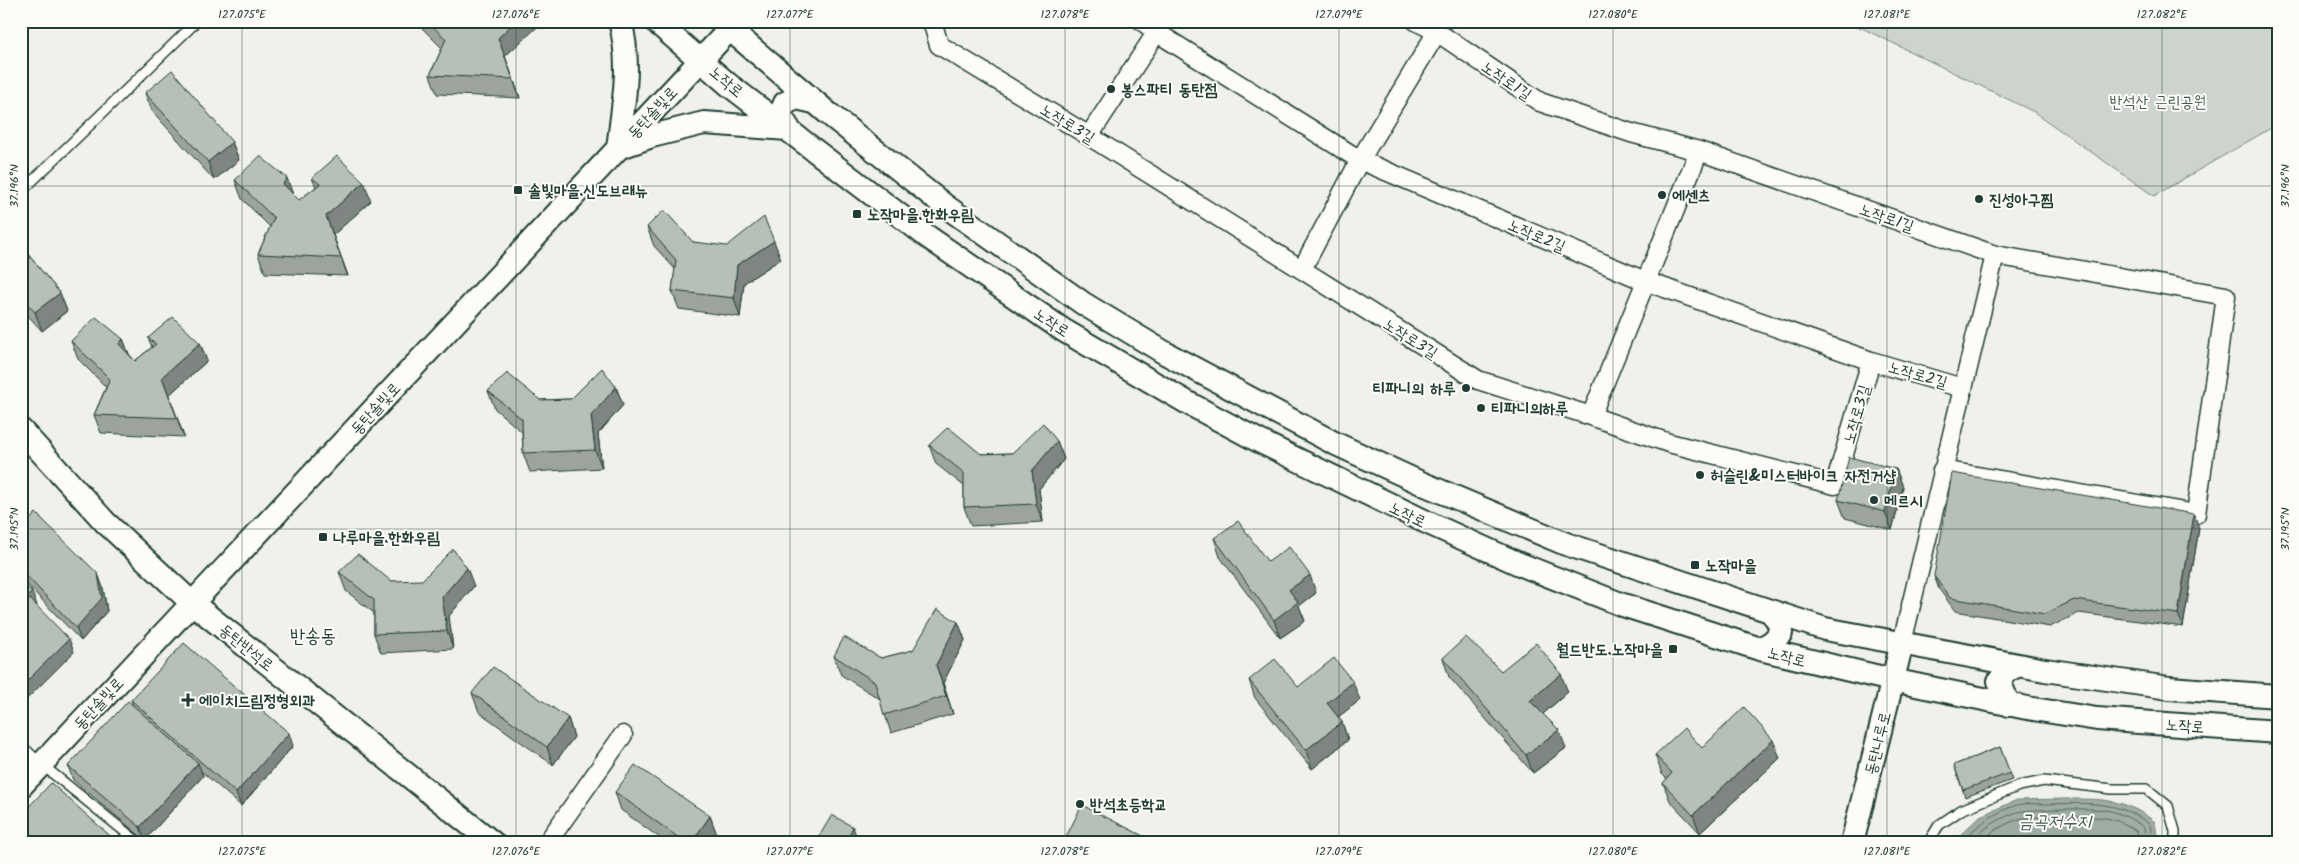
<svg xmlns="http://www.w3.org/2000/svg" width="2299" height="864" font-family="Kalam,'Poor Story',sans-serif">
	<rect width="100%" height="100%" fill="#f0f1eb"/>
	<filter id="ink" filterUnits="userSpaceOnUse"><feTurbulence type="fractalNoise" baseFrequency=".02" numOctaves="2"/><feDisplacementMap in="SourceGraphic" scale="10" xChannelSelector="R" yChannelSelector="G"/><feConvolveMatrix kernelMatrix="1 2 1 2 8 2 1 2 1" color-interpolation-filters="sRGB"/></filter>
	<g filter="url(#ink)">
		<path fill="#cdd3cd" stroke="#768880" d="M1825,21H2278V124L2154,196L2034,112L1862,28Z"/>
		<path fill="#9faca4" stroke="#6c8077" d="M2064,799C2103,799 2124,798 2155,822L2158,843H1952L1980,816L2017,800Z"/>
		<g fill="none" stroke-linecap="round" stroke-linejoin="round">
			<path stroke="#526961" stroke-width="1" d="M1960,843C1977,826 1992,813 2017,805C2026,803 2038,804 2048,804C2084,803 2121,800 2150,825L2153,843
				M1969,843C1984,828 1996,820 2017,812C2027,809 2094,808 2106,810C2120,813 2134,819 2144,828L2146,843
				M1979,843C1991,832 2004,824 2019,819C2030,816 2094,816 2106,818C2117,820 2129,825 2137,832L2139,843"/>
			<g stroke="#1f3d34" stroke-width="12">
				<path id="service" d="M21,192L193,25
					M21,745L41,764L139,843
					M1928,843L1939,825L1961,810L2019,786L2044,781L2112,789H2147L2168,806L2175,831V843"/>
			</g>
			<g stroke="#1f3d34" stroke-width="21">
				<path id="minor" d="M932,21L939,45L1089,136L1478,380L1591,416L1669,443L1835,485L1871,361
					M1142,21L1156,32L1360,160L1645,281L1871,361L1962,388
					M1416,21L1437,32L1540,102L1631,133L1699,151L1995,255L2226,296L2196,514L1942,470
					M1089,136L1164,21
					M1302,269L1360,160L1437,32
					M1591,416L1699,151
					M1902,643L1995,255
					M547,843L623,735"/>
			</g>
			<g stroke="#1f3d34" stroke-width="26">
				<path id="tertiary" d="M655,21L729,85L928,237L1063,330L1188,403L1259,441L1424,521L1517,563L1623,605L1760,649L1892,680L2027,708L2097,719L2278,732
					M720,21L829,114L944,205L1084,304L1165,353L1334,443L1421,483L1566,544L1825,629L2045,670L2169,688L2278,696
					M789,129L780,115L785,103L797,98L814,102
					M624,146L652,136L704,123L788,129
					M618,149C623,104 632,65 620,21
					M21,430L105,522L192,603L493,843
					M1760,649L1772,642L1781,633L1778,621L1770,611
					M2009,705L1999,681L2007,671L2018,665
					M21,786L729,30
					M1852,843L1902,643"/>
			</g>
			<use href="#service" stroke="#fdfcf7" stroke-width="9"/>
			<use href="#minor" stroke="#fdfcf7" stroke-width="18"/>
			<use href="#tertiary" stroke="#fdfcf7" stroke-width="22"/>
		</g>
		<path fill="#9da49e" stroke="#1f3d34" d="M415,21H543L505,56L520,98L437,94L430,75L442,48Z
			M145,93L232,142L239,160L214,180L152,111Z
			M312,178L371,201L333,235L348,276L265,273L258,254L270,227L242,199L235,180L293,194L299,200L316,187Z
			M647,227L693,242L781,259L744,283L740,317L679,309L672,291L675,269L654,246Z
			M21,246L60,293L67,311L42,331L21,308Z
			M148,338L200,343L207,361L169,395L184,437L101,433L94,415L106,387L78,359L71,341L123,339L129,354L135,361L152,347Z
			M616,387L623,405L598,434L602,468L530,472L523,453L522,432L495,409L488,391L540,400L571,399Z
			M1057,441L1064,459L1039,489L1043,522L971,526L964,507V486L936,464L929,445L981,454L1012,453Z
			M1896,469L1903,487L1892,530L1845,518L1838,500Z
			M2199,528L2183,627L2079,613L2050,627L1955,611L1939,589L1934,576Z
			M21,529L98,574L103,588L107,611L81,641L21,578Z
			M1214,538L1268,562L1316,593L1299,606L1305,621L1280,638L1220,557Z
			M339,572L391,581L474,586L449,616L453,649L381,653L374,634V613L346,591Z
			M958,622L965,640L943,683L953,714L891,733L880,699L841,675L834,656L881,658L913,650Z
			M1443,658L1501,671L1568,692L1543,714L1566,748L1533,773L1449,677Z
			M1249,680L1298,687L1360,700L1338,717L1342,722L1348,740L1312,769L1255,698Z
			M472,693L568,718L574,737L553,765L479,712Z
			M131,700L293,746L241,806L201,771L203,776L145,840L73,780L68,766L133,706Z
			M2000,747L2012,780L1965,797L1954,765Z
			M1702,748L1780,758L1700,833L1670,801L1663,783L1667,779L1662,774L1655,755Z
			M615,792L710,816L717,835L711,843H667L621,810Z"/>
		<path fill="#7f8681" stroke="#1f3d34" d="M516,21L543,22L505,56L520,98L498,38Z
			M232,142L239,160L214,180L208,162Z
			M287,178L294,197L283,184Z
			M364,182L371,201L333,235L348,276L326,216Z
			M774,241L781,259L744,283L740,317L734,298L737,265Z
			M60,293L67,311L42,331L35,312Z
			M123,339L130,357L119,344Z
			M200,343L207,361L169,395L184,437L162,377Z
			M616,387L623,405L598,434L602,468L595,450L591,416Z
			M1057,441L1064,459L1039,489L1043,522L1036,504L1032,471Z
			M1896,469L1903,487L1892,530L1885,512Z
			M2194,514L2199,528L2183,627L2178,614Z
			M467,568L474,586L449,616L453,649L447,631L442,597Z
			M98,574L103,588L107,611L81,641L76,628Z
			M1310,575L1316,593L1299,606L1305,621L1280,638L1274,620L1289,590Z
			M32,592L37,605L21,621V603Z
			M958,622L965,640L943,683L953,714L936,665Z
			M69,639L74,652L21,705V687Z
			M1561,674L1568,692L1537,719L1530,701Z
			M1353,682L1360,700L1333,721L1327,703Z
			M568,718L574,737L553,765L547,747Z
			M1342,722L1348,740L1312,769L1306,750Z
			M1559,730L1566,748L1533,773L1526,755Z
			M289,733L293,746L241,806L236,793Z
			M1773,740L1780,758L1700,833L1693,815Z
			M198,763L203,776L145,840L140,827Z
			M710,816L717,835L711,843H691Z
			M853,827L859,843H845Z"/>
		<path fill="#b6bfb8" stroke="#1f3d34" d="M427,21H516L498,38L513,79L430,75L446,39Z
			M172,70L232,142L208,162L145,93Z
			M260,156L287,178L283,184L299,200L320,184L312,178L337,156L364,182L326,216L341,258L258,254L274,218L235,180Z
			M664,210L693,242L727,246L764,217L774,241L737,265L734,298L672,291L676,260L647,227Z
			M21,246L60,293L35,312L21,297Z
			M96,317L123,339L119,344L135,361L156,344L148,338L173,317L200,343L162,377L177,418L94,415L110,379L71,341Z
			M602,368L616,387L591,416L595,450L523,453L522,419L488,391L507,373L540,400L571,399Z
			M1043,423L1057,441L1032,471L1036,504L964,507V473L929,445L948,427L981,454L1012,453Z
			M1849,457L1896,469L1885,512L1838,500Z
			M1952,473L2194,514L2178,614L2074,600L2045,614L1950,598L1934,576Z
			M36,513L98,574L102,598L76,628L21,570V529Z
			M1238,521L1268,562L1289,547L1310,575L1289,590L1298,602L1274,620L1214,538Z
			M453,549L467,568L442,597L447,631L374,634V600L339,572L358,554L391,581L422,580Z
			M21,579L32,592L21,603Z
			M30,599L69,639L21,687V608Z
			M937,609L958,622L936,665L946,696L884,715L875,682L834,656L844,637L881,658L913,650Z
			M1466,637L1501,671L1536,643L1561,674L1530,701L1559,730L1526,755L1443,658Z
			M184,643L289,733L236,793L131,700Z
			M1334,658L1353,682L1327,703L1342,722L1306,750L1249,680L1275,659L1298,687Z
			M493,667L568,718L547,747L472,693Z
			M128,701L198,763L140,827L68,766Z
			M1744,707L1773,740L1693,815L1663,783L1672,773L1655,755L1684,728L1702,748Z
			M2000,747L2010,773L1963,790L1954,765Z
			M635,765L710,816L691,843H686L615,792Z
			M51,783L118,843H21V815Z
			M1082,805L1157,843H1063Z
			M832,815L853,827L845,843H815Z
			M285,836L293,843H278Z
			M371,836L377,843H364Z"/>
	</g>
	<path fill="none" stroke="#1f3d34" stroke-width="1" stroke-opacity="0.45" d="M242,21V843M516,21V843M790,21V843M1065,21V843M1339,21V843M1613,21V843M1887,21V843M2162,21V843M21,186H2278M21,529H2278"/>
	<g fill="#1f3d34" stroke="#fdfcf7" stroke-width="2">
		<circle cx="1111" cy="89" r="5"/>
		<rect x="513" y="185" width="10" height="10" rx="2.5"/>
		<circle cx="1662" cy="195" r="5"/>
		<circle cx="1979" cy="199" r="5"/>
		<rect x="852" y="209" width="10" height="10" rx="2.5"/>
		<circle cx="1466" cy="388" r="5"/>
		<circle cx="1481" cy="408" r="5"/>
		<circle cx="1700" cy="475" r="5"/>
		<circle cx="1874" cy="500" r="5"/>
		<rect x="318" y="532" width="10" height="10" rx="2.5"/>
		<rect x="1690" y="560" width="10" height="10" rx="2.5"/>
		<rect x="1668" y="644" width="10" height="10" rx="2.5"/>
		<path d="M185.5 692.5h5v5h5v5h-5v5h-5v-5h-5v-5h5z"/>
		<circle cx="1080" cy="804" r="5"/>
	</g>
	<g text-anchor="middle" stroke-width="4" stroke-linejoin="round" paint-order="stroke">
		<g font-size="16" fill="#1f3d34" stroke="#fdfcf7">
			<text transform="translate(1507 80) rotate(34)" y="6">노작로1길</text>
			<text transform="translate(727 81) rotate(40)" y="6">노작로</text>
			<text transform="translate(652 112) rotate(-47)" y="6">동탄솔빛로</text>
			<text transform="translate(1068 123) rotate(31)" y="6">노작로3길</text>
			<text transform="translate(1887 217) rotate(19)" y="6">노작로1길</text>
			<text transform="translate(1537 235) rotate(23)" y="6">노작로2길</text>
			<text transform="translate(1052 322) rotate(33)" y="6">노작로</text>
			<text transform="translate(1411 338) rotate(32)" y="6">노작로3길</text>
			<text transform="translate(1918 374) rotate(16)" y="6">노작로2길</text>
			<text transform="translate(375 408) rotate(-47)" y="6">동탄솔빛로</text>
			<text transform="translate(1856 414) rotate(-74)" y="6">노작로3길</text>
			<text transform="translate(1408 514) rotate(26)" y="6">노작로</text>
			<text transform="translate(247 647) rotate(39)" y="6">동탄반석로</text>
			<text transform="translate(1787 656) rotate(14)" y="6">노작로</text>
			<text transform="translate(98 703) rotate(-47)" y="6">동탄솔빛로</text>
			<text transform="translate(2185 725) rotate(4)" y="6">노작로</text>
			<text transform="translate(1877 743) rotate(-76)" y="6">동탄나루로</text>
		</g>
		<g font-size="16" font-weight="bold" fill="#1f3d34" stroke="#fdfcf7" text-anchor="start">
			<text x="1121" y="95">봉스파티 동탄점</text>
			<text x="528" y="196">솔빛마을.신도브래뉴</text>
			<text x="1672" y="201">에센츠</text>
			<text x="1989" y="205">진성아구찜</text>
			<text x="867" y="220">노작마을.한화우림</text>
			<text x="1456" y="394" text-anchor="end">티파니의 하루</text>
			<text x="1491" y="414">티파니의하루</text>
			<text x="1710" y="481">허슬린&amp;미스터바이크 자전거샵</text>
			<text x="1884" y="506">메르시</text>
			<text x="333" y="543">나루마을.한화우림</text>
			<text x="1705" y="571">노작마을</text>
			<text x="1663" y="655" text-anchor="end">월드반도.노작마을</text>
			<text x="199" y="706">에이치드림정형외과</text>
			<text x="1090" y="810">반석초등학교</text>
		</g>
		<g font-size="16" fill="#425b53" stroke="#fdfcf7">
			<text x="2158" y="107">반석산 근린공원</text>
		</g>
		<g font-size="18" font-style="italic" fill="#455e56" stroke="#fdfcf7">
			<text x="2055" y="827">금곡저수지</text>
		</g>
		<g font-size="19" fill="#1f3d34" stroke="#fdfcf7">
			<text x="313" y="642">반송동</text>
		</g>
	</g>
	<rect width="2299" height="864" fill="none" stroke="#fdfcf7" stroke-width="55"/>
	<rect x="28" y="28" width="2244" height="808" fill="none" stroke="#1f3d34" stroke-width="2"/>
	<g font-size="12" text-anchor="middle" fill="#1f3d34">
		<text x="242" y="18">127.075°E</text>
		<text x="516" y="18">127.076°E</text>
		<text x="790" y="18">127.077°E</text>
		<text x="1065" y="18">127.078°E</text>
		<text x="1339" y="18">127.079°E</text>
		<text x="1613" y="18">127.080°E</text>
		<text x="1887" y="18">127.081°E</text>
		<text x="2162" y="18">127.082°E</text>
		<text transform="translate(14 186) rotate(-90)" y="4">37.196°N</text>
		<text transform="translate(2285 186) rotate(-90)" y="4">37.196°N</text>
		<text transform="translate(14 529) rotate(-90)" y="4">37.195°N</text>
		<text transform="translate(2285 529) rotate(-90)" y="4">37.195°N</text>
		<text x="242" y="855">127.075°E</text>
		<text x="516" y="855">127.076°E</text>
		<text x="790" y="855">127.077°E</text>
		<text x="1065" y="855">127.078°E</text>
		<text x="1339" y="855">127.079°E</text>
		<text x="1613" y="855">127.080°E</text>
		<text x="1887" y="855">127.081°E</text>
		<text x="2162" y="855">127.082°E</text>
	</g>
</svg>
